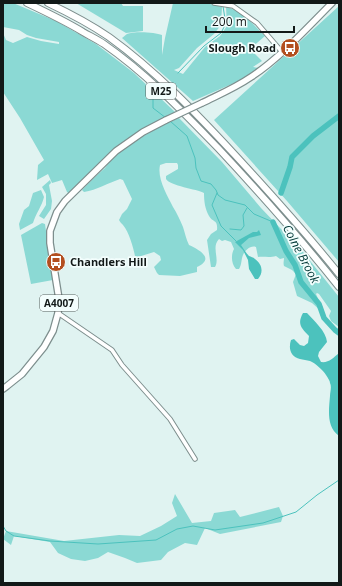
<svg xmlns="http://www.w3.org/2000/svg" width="342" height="586" font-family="'Open Sans',sans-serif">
	<rect width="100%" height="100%" fill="#e0f3f1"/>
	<path fill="#8bd9d4" d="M3,3H13L56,21L96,44L134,73L175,112L155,122L122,143L70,194L67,192L62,180L52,183L48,174L37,180L38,165L44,160L20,118L3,92V33L6,40L13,43L27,37L41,41L59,44V42L36,38L27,35L19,30L3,27Z
		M76,3H121L123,6H143V31L126,33Z
		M173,3H206L222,7L221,25L214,34L197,48L179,68L174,70L183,74L205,47L220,36L227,26L226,7C241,10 254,25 265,36L250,49L262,61L253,67L259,68L241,80L193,101L122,38C124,37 125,35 127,34C134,31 155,32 162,35V55L165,38Z
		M339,6V262L287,201L214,120Z
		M179,118L222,162L261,208L303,252L339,297V327L331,321L329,316L331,311L319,294L317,293L316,294L323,310L321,311L312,303L297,296L293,282L296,274L292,270L284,266C283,263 284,261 284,258L280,259L276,256C269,258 264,256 258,257L256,247C251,245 245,250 243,255C241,260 242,264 239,269H236C231,264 231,254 234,249L231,242L225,240L222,241L219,239C211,247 220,259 215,267H211L207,240L211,234L217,230C218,219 213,223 209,216C205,209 204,201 204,193C197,189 170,186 166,179C166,178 166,177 166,176L178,169V165L177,163H166L160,165C157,179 167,195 173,207C177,213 180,220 183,227C185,233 186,239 189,245C200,250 215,259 197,267V272L180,276L159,275L157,273L154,267L161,260L160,256L154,252L138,257L135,256C133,247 129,232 123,225C122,224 120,222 119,220L122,214L127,209L132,199L123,180L120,179C108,183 97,190 84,192L82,190C89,182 97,175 105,168C108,164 111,159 114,156C117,153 121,151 125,149C142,136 159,126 179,118Z
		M50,180L51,183L49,185L52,201L51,209L44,219L39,216L46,205V194L42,187Z
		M41,190L44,197C42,206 36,213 33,223L20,230L19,224L24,210L29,206L33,193Z
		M42,223L45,224L53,280L31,284L21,235Z
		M175,494L192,523L211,521L214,513L235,510L240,517L279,507L283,516L281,522L220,534L205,528L197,545L185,543L168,552L161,560L137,563L125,558L108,552L98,558L85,561L71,559L58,553L50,542L14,536L11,545L3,539L6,531L64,541L119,535L140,536L161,526L177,516L172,503Z"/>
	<path fill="#4cc2bd" d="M259,230L261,235L249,238L241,245C243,248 246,253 249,256C251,257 253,257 255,259C262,264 264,272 258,279H255L249,269L248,260L243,250L235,242L253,232H257Z
		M303,313H307C314,321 326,331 327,342L319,352L318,356L321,362C329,363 333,358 339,353V436C326,427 329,409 330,396C330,392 332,387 330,383C330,381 328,378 326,375C323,370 315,363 310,361C307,360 303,360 300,359C291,357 288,349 291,340L294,339L300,345L304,346L308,343L309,336C301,328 297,324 303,313Z"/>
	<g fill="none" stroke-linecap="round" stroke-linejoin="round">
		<path stroke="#4cc2bd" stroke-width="1" d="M178,73L204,46L221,33L224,27L225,19L223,6
			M153,98V108L166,118
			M170,121L187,136L195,158L196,168L201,181L211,184L216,190L218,195L225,200L245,205L254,214L273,222
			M217,193L212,205L221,226L236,241
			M230,229L241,230L244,226L243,215L247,208
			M3,526L6,531L14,536L50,541L98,544L156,540L177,529L193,526L215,530L263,523L296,512L317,495L339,480"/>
		<path stroke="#4cc2bd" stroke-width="5.5" d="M281,193L290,167L292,157L313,136L339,116
			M273,222L286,251L295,265L301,282L319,304L324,318L335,330L339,333"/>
		<g stroke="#7d8e8d" stroke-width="5.5">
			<path id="minor" d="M214,3L233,6L257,23L282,52
				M58,313L112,350L122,365L170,419L195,459"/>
		</g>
		<g stroke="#7d8e8d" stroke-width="8">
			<path id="primary" d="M202,103C218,95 235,88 251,77C280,58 307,28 332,3
				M3,389L7,386L22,374L44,347L53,331L58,313L59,299L50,243V231L57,212L65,201L116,151L143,132L166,120"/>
		</g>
		<g stroke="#7d8e8d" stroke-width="8">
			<path id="motorway" d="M27,3C46,12 65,21 83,32C90,36 98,40 104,44C147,74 182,111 218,148C260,193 301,239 339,287
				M48,3C69,13 90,24 109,37C156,71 196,113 235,155C271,194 306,233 339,274"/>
		</g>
		<use href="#minor" stroke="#fff" stroke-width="3.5"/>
		<use href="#primary" stroke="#fff" stroke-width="5.5"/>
		<use href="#motorway" stroke="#fff" stroke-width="6"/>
		<g stroke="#7d8e8d" stroke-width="8" stroke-linecap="butt">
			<path id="primary-bridge" d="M166,120L202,103"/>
		</g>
		<use href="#primary-bridge" stroke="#fff" stroke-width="5.5"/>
	</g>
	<defs>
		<g id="bus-disc" transform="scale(1)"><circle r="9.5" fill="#b34e1f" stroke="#f3fefd"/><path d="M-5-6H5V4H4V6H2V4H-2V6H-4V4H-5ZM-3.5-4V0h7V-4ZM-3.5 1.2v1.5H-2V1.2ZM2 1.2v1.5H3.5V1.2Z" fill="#fff"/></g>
	</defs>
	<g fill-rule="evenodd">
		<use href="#bus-disc" x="290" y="48"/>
		<use href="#bus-disc" x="56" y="262"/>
	</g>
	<g text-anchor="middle" stroke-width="3.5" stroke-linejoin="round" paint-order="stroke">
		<g fill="#f3fefd" stroke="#565e5d" stroke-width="1">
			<rect x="146" y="83" width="30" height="16" rx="3"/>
			<rect x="40" y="295" width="38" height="16" rx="3"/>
		</g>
		<g font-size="10" font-weight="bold" fill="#121918">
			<text x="161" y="95">M25</text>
			<text x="59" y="307">A4007</text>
		</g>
		<g font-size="11" font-weight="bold" fill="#121918" stroke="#f3fefd" text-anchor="end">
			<text x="276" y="52">Slough Road</text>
			<text x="70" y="266" text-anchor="start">Chandlers Hill</text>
		</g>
		<g font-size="12" font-style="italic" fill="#003937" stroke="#f3fefd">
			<text transform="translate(301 254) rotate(62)" y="4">Colne Brook</text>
		</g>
	</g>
	<rect width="342" height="586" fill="none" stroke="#121918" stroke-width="8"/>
	<path d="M206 26v6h88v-6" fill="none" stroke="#121918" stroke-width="2"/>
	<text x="212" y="26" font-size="12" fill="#121918" stroke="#f3fefd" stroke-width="3" paint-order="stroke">200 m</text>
</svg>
